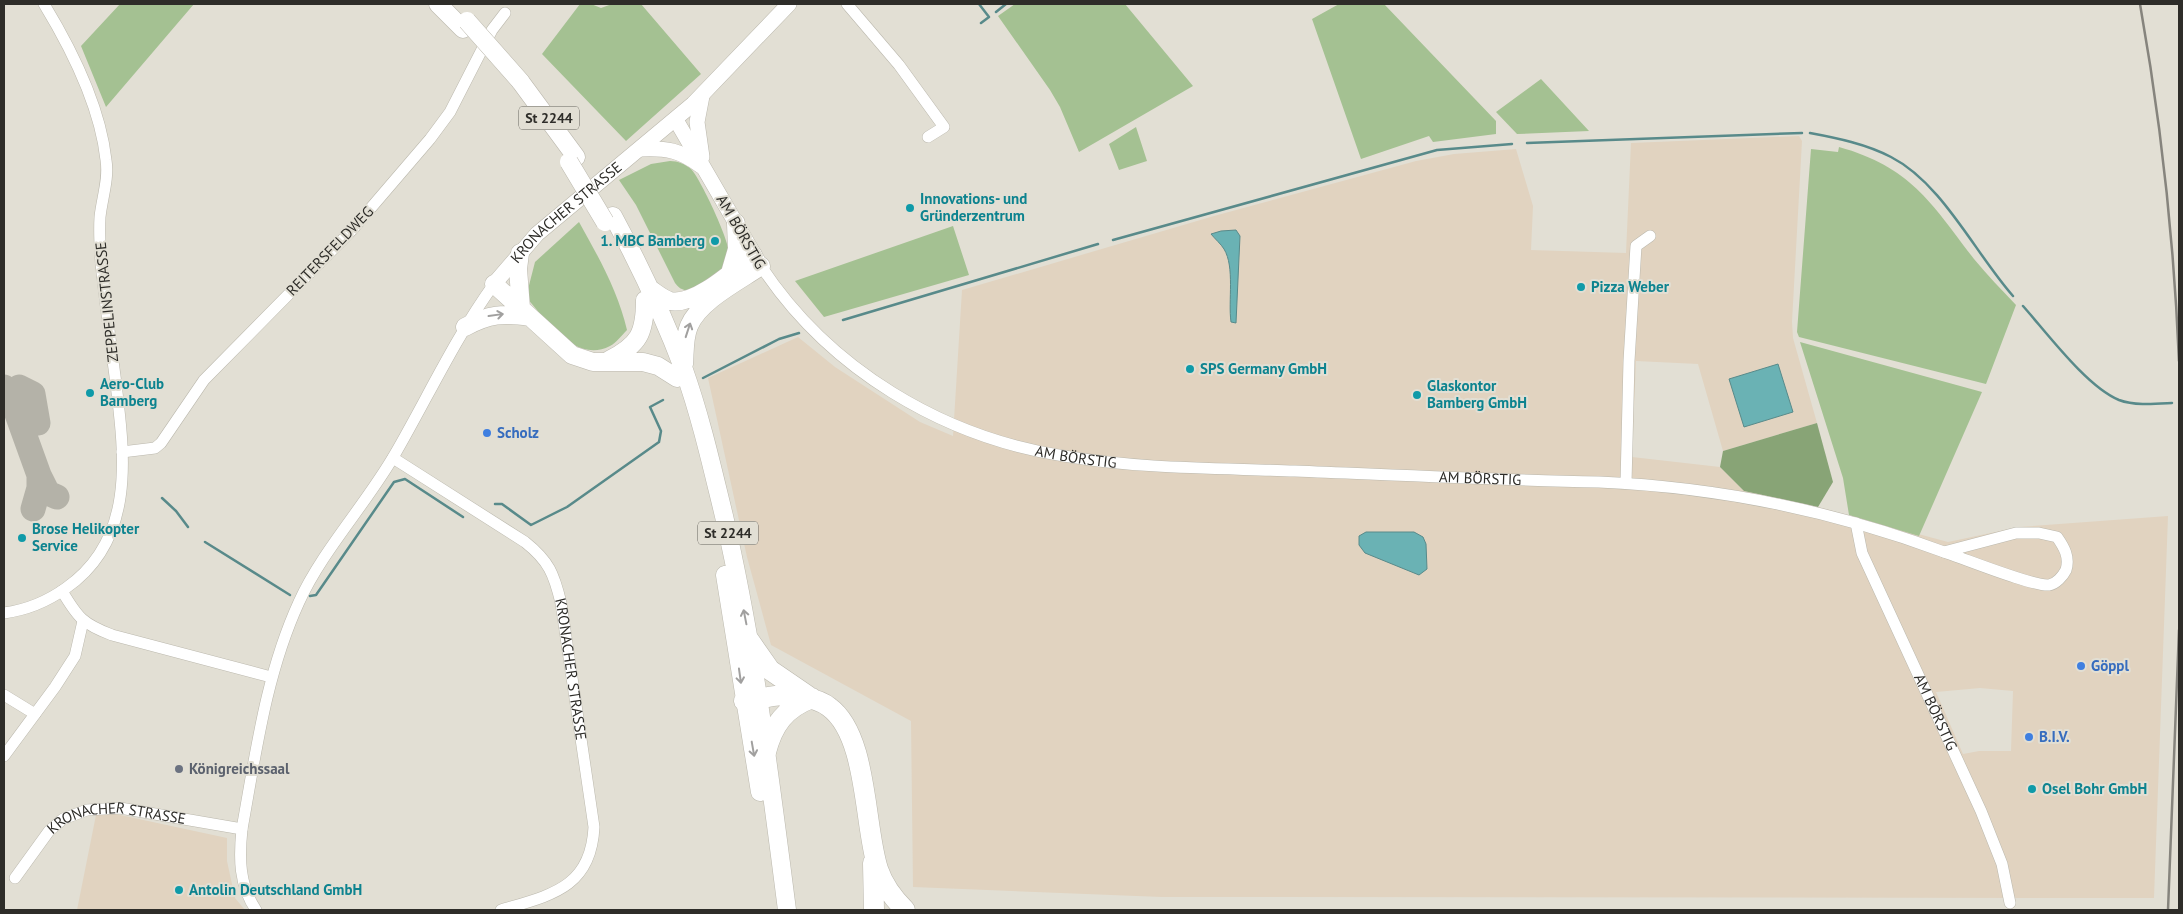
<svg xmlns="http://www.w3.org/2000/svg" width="2183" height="914" font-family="'PT Sans',sans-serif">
	<rect width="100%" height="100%" fill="#e2dfd4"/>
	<path fill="#e1d3c0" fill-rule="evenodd" d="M1799,136L1802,141L1792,322L1793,338L1817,423L1723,451L1698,364L1636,361L1632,457L1720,467L1744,491L1818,507L1948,542L2019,527L2168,516L2154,898L1162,897L913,887L911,721L771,645L747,557L708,378L798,337L835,367L920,422L953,436L962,290L1214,216L1416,161L1454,154L1516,149L1533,206L1531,250L1626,253L1631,143ZM1980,688L2013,691L2011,751H1979L1963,754L1936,692Z
		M97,810L227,838V861L235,898L245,910H77Z"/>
	<path fill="#a4c192" d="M120,4H194L106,107L81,46Z
		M580,4H591L601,8L612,4H641L701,74L626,141L542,54Z
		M1015,4H1125L1193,86L1079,152L1060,107L1050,90L998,16Z
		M1339,4H1384L1496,121V134L1433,142L1429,136L1361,159L1312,19Z
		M1541,79L1589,131L1517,134L1496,112Z
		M1136,127L1147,161L1119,170L1109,144Z
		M1839,147C1911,167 1932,204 1974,259C1987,275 2002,290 2016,305L1986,384L1799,337L1797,332L1811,149L1838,152Z
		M670,161C678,161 685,164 691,169C700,178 730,241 729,254C727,271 712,278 698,285C688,291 683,293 675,283L636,205L619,180L651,164Z
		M579,222C598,256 618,291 627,330C622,335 616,343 610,346C575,364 546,320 526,297L535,262Z
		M953,226L969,275L824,317L795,281Z
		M1800,342L1982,392L1919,536L1849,515L1843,478Z"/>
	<path fill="#88a476" d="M1817,423L1833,482L1818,507L1744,491L1720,467L1723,451Z"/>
	<path fill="#6ab2b4" stroke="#588a8a" d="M1236,230L1240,236L1236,323L1231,322C1228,301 1235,267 1224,249C1221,244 1215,239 1211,234L1221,231Z
		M1778,364L1793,412L1744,427L1729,379Z
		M1366,532H1414L1423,537L1426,544L1427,569L1419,575L1365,553L1359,545V536Z"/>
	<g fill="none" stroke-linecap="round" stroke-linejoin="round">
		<path stroke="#588a8a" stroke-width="2.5" d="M979,4L989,17L981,23
			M996,12L1006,4
			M1810,133C1837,138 1866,144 1891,157C1942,183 1975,253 2013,296
			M1527,143L1802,133
			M1113,240L1437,150L1512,144
			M2023,306C2047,333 2087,387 2119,400C2135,406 2155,404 2172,403
			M843,320L1098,244
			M703,378L779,339L799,333
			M162,498L176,511L188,527
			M495,504H502L531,525L567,507L659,442L661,431L650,407L663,400
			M205,542L290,595
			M310,596L316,595L394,482L405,479L463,517"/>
		<path stroke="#b4b2a8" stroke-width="25" d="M4,387L9,392L39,475
			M19,387L33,394L38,423
			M33,509L39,488V475L48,493L57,497"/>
		<g stroke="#bbb8ad" stroke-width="12">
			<g id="street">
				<path d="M847,4L899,65L944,127L928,137"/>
				<path id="s1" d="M761,266C829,369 942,437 1064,456C1140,469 1218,468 1295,471C1396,475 1498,480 1599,482C1716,487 1834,511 1944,552"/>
				<path d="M122,452L155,448L161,443L204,380L352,230L430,139L450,112L492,30L505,13"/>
				<path id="s2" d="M393,458L525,542C549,561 554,574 561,603L594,827C591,888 551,895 501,910"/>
				<path d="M1626,483L1629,361L1636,246L1650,236"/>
				<path id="s3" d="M1856,523L1862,553L1981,811L2002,864L2010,903"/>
				<path d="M2016,533H2039L2057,537C2064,547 2070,557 2066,570C2063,576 2056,584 2049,585C2034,587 1963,558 1944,552Z"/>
				<path d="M62,591C78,618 83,624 112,635L271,677"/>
				<path d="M4,613C26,610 48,601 66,588C138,538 124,451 115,376C110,338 105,301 101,263C100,248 99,233 100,217C102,198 109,179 106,160C100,105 72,50 44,4"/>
				<path d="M4,695L35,714"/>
				<path d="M4,756L55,687L75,656L83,621"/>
				<path id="s4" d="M15,878L49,831L63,819L87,810L120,808L242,829"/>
				<path d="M256,910C239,885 239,858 242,829C256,752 266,674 299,602C322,551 367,503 395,454C428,397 455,338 494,284"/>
			</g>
		</g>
		<g stroke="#bbb8ad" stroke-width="16">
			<g id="secondary">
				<path d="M676,120L759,263"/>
				<path d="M641,149C667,148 680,150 701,166"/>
				<path d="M702,157L697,122L702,96"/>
				<path id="s5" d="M494,284L537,234L693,104L789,4"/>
			</g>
		</g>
		<g stroke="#bbb8ad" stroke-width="19">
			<path id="primary" d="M438,4L463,29
				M520,81L576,157
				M613,216C640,266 664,317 684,370C701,418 712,467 724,516C754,646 770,778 787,910
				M520,253L518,269L521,308
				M730,273L737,249L736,223
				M494,284L572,355L593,362H643L658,366L677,378
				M650,289C656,293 663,299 670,301C696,306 734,270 753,255
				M465,327C489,314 503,313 530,317
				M609,360C639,345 645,333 645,300
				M684,364C685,351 684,338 689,326C699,301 739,281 761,266
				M725,575L760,792"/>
		</g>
		<g stroke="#bbb8ad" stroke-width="21">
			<path id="highway" d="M749,640L770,670L808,696
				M744,701C762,699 783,692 801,696C810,698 822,701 829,707C868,735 864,826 878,869C883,884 894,899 905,910
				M766,752C773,725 785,708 812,698
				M873,863L874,910"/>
		</g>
		<use href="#street" stroke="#fff" stroke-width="11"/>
		<use href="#secondary" stroke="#fff" stroke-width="15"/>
		<use href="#primary" stroke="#fff" stroke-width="18"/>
		<use href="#highway" stroke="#fff" stroke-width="20"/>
		<path stroke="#86847d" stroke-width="2.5" d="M2140,4C2161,122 2174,241 2179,361
			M2168,910L2179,630"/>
		<g stroke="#bbb8ad" stroke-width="19" stroke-linecap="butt">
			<path id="primary-bridge" d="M467,21L520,81
				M569,162L605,222"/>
		</g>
		<use href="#primary-bridge" stroke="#fff" stroke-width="18"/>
	</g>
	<defs><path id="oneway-shaft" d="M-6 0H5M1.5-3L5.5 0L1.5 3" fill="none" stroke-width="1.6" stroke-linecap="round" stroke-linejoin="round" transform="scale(1.25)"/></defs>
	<g stroke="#a1a09f">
		<use href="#oneway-shaft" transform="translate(496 315) rotate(-8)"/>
		<use href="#oneway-shaft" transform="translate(688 330) rotate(-72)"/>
		<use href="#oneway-shaft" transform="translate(745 617) rotate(-101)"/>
		<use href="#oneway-shaft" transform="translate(740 676) rotate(82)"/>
		<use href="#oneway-shaft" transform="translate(753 749) rotate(80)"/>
	</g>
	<g fill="#0f9aa8" stroke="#e2dfd4" stroke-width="2">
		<circle cx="910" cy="208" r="5"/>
		<circle cx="715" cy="241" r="5"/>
		<circle cx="1581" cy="287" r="5"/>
		<circle cx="1190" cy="369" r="5"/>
		<circle cx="90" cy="393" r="5"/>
		<circle cx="1417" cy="395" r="5"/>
		<circle cx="22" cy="538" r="5"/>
		<circle cx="2032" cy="789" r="5"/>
		<circle cx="179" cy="890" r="5"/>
	</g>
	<g fill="#3f7fe0" stroke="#e2dfd4" stroke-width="2">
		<circle cx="487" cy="433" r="5"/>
		<circle cx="2081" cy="666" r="5"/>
		<circle cx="2029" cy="737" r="5"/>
	</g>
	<circle fill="#6b7280" stroke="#e2dfd4" stroke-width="2" cx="179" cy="769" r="5"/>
	<g text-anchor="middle" stroke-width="4" stroke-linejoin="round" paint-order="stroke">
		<g fill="#e2dfd4" stroke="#64625c" stroke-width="1">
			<rect x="519" y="106.5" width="60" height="23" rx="4"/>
			<rect x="698" y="521.5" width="60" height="23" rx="4"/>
		</g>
		<g font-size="14" font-weight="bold" fill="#2e2d29">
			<text x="549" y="123">St 2244</text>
			<text x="728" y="538">St 2244</text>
		</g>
		<g font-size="15" font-weight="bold" fill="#0d838f" stroke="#e2dfd4" text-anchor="start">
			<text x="920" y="204">Innovations- und<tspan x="920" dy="17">Gründerzentrum</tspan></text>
			<text x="705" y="246" text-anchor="end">1. MBC Bamberg</text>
			<text x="1591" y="292">Pizza Weber</text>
			<text x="1200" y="374">SPS Germany GmbH</text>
			<text x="100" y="389">Aero-Club<tspan x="100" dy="17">Bamberg</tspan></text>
			<text x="1427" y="391">Glaskontor<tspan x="1427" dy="17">Bamberg GmbH</tspan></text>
			<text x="32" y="534">Brose Helikopter<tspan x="32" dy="17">Service</tspan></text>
			<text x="2042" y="794">Osel Bohr GmbH</text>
			<text x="189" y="895">Antolin Deutschland GmbH</text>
		</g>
		<g font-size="15" fill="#2e2d29" stroke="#e2dfd4">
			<text dy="5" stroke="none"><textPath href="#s5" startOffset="102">KRONACHER STRASSE</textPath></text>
			<text transform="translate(741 232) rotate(60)" y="5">AM BÖRSTIG</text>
			<text transform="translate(330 251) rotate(-46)" y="5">REITERSFELDWEG</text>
			<text transform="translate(107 302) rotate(-96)" y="5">ZEPPELINSTRASSE</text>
			<text dy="5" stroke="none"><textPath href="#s1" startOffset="380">AM BÖRSTIG</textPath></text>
			<text dy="5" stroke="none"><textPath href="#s1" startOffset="785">AM BÖRSTIG</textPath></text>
			<text dy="5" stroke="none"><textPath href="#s2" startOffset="296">KRONACHER STRASSE</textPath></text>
			<text dy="5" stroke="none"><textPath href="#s3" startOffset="206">AM BÖRSTIG</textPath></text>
			<text dy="5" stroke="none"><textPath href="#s4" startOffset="130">KRONACHER STRASSE</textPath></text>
		</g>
		<g font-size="15" font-weight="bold" fill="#366cbe" stroke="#e2dfd4" text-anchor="start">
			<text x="497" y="438">Scholz</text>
			<text x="2091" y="671">Göppl</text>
			<text x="2039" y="742">B.I.V.</text>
		</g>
		<g font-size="15" font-weight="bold" fill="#5b616d" stroke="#e2dfd4" text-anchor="start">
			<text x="189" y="774">Königreichssaal</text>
		</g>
	</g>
	<rect width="2183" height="914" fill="none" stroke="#2e2d29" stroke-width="10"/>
</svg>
